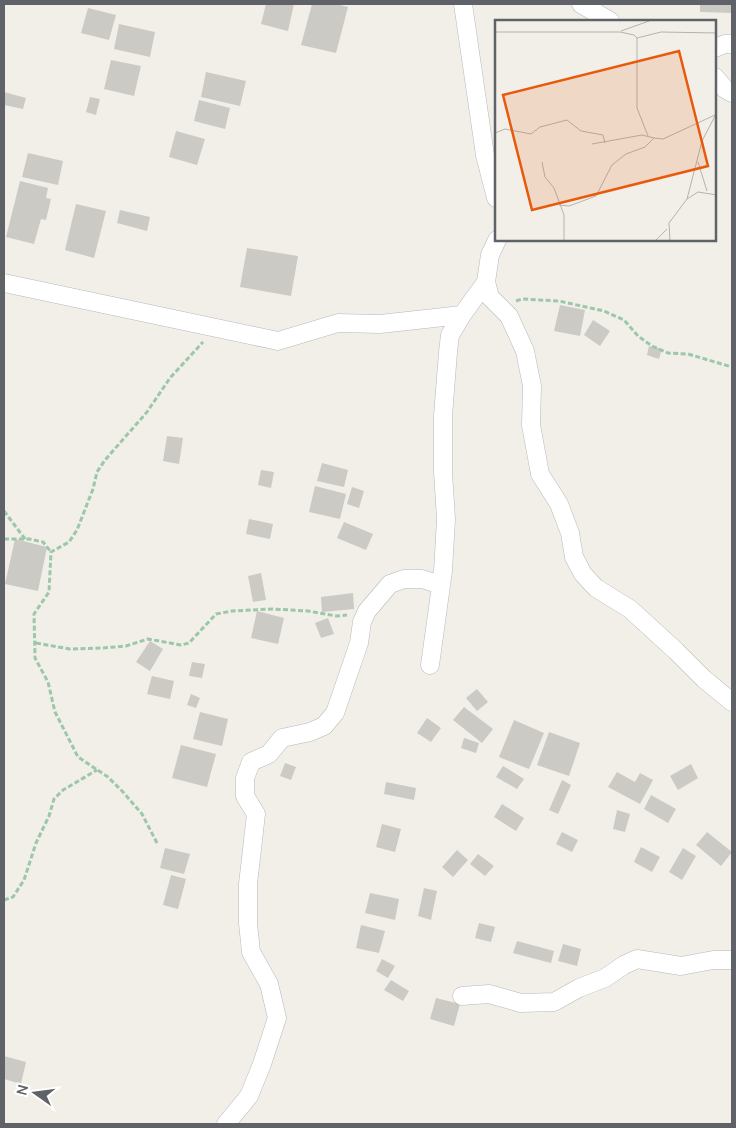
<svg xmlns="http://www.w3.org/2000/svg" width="736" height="1128" font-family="Manrope,sans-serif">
	<rect width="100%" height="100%" fill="#f1efe8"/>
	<path fill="#cccac5" d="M266,4H294L288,31L261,24Z
		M312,4H336L348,7L336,53L301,45Z
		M700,4H732V13L700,12Z
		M88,8L116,15L109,40L81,33Z
		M119,24L155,32L150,57L114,49Z
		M111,60L141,66L134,96L104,89Z
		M206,72L246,81L240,106L201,97Z
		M4,92L26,98L23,109L4,105Z
		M90,97L100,99L96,115L86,112Z
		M199,100L230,108L225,129L194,121Z
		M176,131L205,139L197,165L169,157Z
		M28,153L63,161L58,185L22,177Z
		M20,181L48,188L46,198L51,199L46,220L41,219L34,244L6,237Z
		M76,204L106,211L94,258L65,250Z
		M120,210L150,217L147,231L117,223Z
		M247,248L298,256L291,296L240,287Z
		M560,305L585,310L580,336L554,331Z
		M593,320L610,331L600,346L584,335Z
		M649,346L662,349L659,359L647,355Z
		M167,436L183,438L179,464L163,461Z
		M322,463L348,470L344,487L317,481Z
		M261,470L274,472L271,488L258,485Z
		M315,486L346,494L340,519L309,512Z
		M352,487L364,491L359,508L347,504Z
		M249,519L273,524L270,539L246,534Z
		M344,522L373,534L366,550L337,538Z
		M15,539L47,547L38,591L5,584Z
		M261,573L266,600L253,602L248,576Z
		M353,593L354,609L322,612L321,597Z
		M257,611L284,618L278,644L251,638Z
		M328,618L334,634L321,638L315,623Z
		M150,641L163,649L150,671L136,662Z
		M192,662L205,664L202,678L189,676Z
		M152,676L174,681L170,699L147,694Z
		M477,689L488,702L477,711L466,698Z
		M191,694L200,698L196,708L187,705Z
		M464,707L493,729L482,743L453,720Z
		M200,712L228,719L222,746L193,739Z
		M427,718L441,728L431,742L417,733Z
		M514,720L544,733L529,769L499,757Z
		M549,732L580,743L569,776L537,765Z
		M464,738L479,743L476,753L461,748Z
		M181,745L216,754L207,787L172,778Z
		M285,763L296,767L291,780L280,776Z
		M691,764L698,778L678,790L670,776Z
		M503,766L524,779L517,789L496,777Z
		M617,772L635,782L640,773L653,780L640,804L608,787Z
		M562,780L571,785L558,814L549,810Z
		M386,782L416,788L414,800L384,794Z
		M651,795L676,809L668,823L644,809Z
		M502,804L524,818L516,831L494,817Z
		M617,810L630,814L625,832L613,829Z
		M382,824L401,829L395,852L376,847Z
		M562,832L578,840L572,852L556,844Z
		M707,832L732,852L721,866L696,845Z
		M641,847L660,857L652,872L634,862Z
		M165,848L190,854L184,874L160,868Z
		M683,848L696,856L682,880L669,872Z
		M457,850L468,860L453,877L442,867Z
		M478,854L494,866L485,876L470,864Z
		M171,875L186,879L178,909L163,905Z
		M424,888L437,891L431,920L418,916Z
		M370,893L399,899L395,920L365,913Z
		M479,923L495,927L491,942L475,938Z
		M361,925L385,931L379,953L356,948Z
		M517,941L554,951L551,963L513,953Z
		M563,944L581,949L577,966L558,961Z
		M382,959L395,966L388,978L376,971Z
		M391,980L409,991L403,1001L384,990Z
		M436,998L460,1004L454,1026L430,1019Z
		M4,1056L26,1062L21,1084L4,1079Z"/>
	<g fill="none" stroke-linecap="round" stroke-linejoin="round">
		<g stroke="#b5b8bc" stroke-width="19">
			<path id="street" d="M463,4L485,155L496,198
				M581,4L610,21
				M715,48L725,44H732
				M715,77L725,89L732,93
				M497,240L490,255L486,282L490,297L509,316L525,351L532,386L531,425L540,474L559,504L570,533L574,557L583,574L596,588L630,609L676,651L704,679L732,702
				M4,283L278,341L338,323L380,324L462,315
				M430,665L443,571L446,519L443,472V416L448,352L450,335L462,315L486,282
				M462,996L489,994L521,1003L554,1002L579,988L605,978L624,965L637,959L681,966L713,960H732
				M226,1124L249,1096L262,1064L277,1018L269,984L251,952L248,923V884L256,814L245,796V778L251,762L269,754L282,738L310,732L324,726L335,713L359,643L362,622L367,611L390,584L404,579H422L441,585"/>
		</g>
		<path stroke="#9cc7a9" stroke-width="3" stroke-dasharray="5 2.5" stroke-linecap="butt" d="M516,301L522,299L559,301L604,311L624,320L638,336L652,346L668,353L688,354L732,367
			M4,511L25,539
			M4,539H29L43,542L51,552
			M36,643L70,649L102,648L126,646L148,639L181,645L189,643L216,614L232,611L273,609L308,611L336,616L347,615
			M157,843L142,814L123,792L108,777L78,757L55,712L48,682L35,658L34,614L49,592L51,552L69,542L77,530L93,489L97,472L105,460L147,412L170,378L203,342
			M4,900L13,897L24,880L36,843L49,816L54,799L63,790L97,770"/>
		<use href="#street" stroke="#fff" stroke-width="18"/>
	</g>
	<g transform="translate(495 20)">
		<rect width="221" height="221" fill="#f1efe8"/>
		<path fill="none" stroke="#b3b3b1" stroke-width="1" d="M126,11L154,1M0,12H125L139,15L142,18V88L153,116M142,18L166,12L222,13M0,113L10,109L36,114L45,107L72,100L86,111L108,115L110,123M97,124L147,115L159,118M47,142L50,157L59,168L69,195V221M203,142L212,171M192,179L203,172L222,175M64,185L74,186L101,176L117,145L131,134L150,127L159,118L168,119L220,95M160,221L172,209M175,221L174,203L192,179L207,121L220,96"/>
		<path fill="#e8590c" fill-opacity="0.15" stroke="#e8590c" stroke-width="2.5" d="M184,31L213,146L37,190L8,75Z"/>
		<rect width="221" height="221" fill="none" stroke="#5f6368" stroke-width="2.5"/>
	</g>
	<rect width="736" height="1128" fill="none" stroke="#5f6368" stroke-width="10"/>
	<g transform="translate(35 1093) rotate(284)" stroke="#ffffff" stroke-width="4" paint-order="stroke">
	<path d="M0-4L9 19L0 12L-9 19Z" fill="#5f6368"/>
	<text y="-8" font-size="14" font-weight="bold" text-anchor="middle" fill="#5f6368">N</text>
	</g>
</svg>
